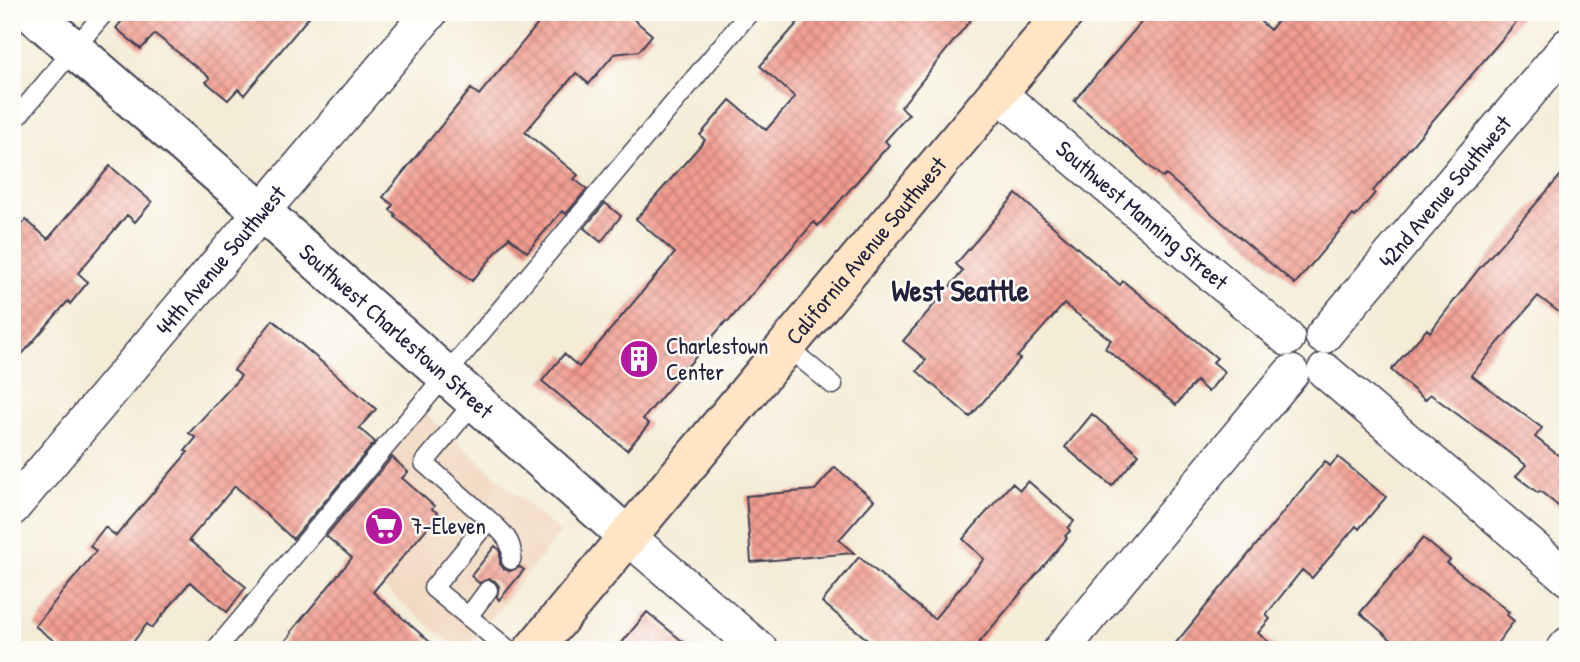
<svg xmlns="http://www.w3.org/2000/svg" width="1580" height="662" font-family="'Patrick Hand',sans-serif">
	<defs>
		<pattern id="building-cross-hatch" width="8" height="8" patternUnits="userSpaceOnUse" patternTransform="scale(1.75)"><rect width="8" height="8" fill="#f39c90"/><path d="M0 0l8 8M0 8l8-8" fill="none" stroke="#c47f77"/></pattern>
	</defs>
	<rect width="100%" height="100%" fill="#fdfcf7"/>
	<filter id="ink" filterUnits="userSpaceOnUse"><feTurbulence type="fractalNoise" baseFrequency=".0143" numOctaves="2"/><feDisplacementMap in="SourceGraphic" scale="14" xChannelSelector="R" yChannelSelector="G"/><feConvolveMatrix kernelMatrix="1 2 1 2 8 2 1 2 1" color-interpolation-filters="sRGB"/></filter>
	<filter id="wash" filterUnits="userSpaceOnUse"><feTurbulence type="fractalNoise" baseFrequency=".00686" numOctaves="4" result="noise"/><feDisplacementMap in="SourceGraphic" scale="28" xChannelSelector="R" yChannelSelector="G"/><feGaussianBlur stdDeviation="1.57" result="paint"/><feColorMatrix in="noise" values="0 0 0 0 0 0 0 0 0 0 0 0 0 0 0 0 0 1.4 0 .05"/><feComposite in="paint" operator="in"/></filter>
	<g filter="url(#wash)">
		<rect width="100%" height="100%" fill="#f4ecd7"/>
		<path fill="#f0d5bc" d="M421,410L560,533L466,650H458L319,533Z"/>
		<g id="blocks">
			<path fill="url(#building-cross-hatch)" d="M129,12H313L244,95L238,89L228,100L206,82L210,78L155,34L141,49L116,28Z
				M548,12H625L652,35L639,51L614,54L589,84L576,73L525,132L578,175L574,179L587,189L566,214L562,211L527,252L509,237L472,281L395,217L396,215L390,210L393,205L383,197L471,89L479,95Z
				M807,12H977L901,107L909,114L885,141L889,145L818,226L814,222L728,322L726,321L643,419L649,424L627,450L542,381L564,354L579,367L675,253L636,219L705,140L700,135L730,100L766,130L795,97L760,66Z
				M1150,12H1250L1270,30L1285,12H1525L1373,191L1375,193L1355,217L1353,215L1295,284L1166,175L1163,178L1074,101Z
				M110,166L152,202L135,222L127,215L78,273L88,282L70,304L68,301L12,366V236L26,220L48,239Z
				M1568,167V319L1538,296L1471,375L1542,428L1535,437L1568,463V514L1540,491L1538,493L1516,476L1526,465L1430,394L1425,400L1391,370L1427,329L1430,332L1478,270Z
				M1016,194L1120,285L1123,281L1217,358L1213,362L1225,372L1208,392L1196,381L1176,405L1105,348L1111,340L1064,304L1017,357L1020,359L970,417L917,371L926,360L903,341L963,271L956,264Z
				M605,203L621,216L601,242L584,228Z
				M273,320L376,409L359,428L375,442L293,539L235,486L189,540L246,587L227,612L190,582L152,628L147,624L127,650H66L35,626L96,551L90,546L105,527L116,536L188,452L185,451L196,438L189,433L241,376L234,370Z
				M1092,414L1139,454L1112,486L1065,447Z
				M392,457L408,472L402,478L434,506L432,509L439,514L373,592L439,650H278L292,633L291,632L352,558L326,536Z
				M1338,457L1386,497L1359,529L1356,526L1312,578L1302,570L1266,615L1270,619L1258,633L1278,650H1170L1325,461L1330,466Z
				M835,467L874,500L839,540L854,553L751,562L746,496L815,490Z
				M1028,481L1074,521L1068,528L1070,531L1065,536L1067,538L973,650H880L822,602L859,557L934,619L984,559L963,539L1012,483L1020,490Z
				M1423,538L1450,560L1447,563L1509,612L1507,615L1514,621L1492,650H1403L1360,613Z
				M495,546L500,550V564L504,569L510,571L520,567L524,570L499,600L497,597L499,586L495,581L489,579L479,583L471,576Z
				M647,612L693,650H616Z"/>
		</g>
	</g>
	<g filter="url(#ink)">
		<use href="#blocks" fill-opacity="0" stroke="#424052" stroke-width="2"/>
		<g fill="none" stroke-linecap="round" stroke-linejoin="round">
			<g stroke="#424052" stroke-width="21">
				<path id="service" d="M12,123L105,12
					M786,346L833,385
					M475,401L424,463L489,520L433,588L509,650
					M489,520C501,531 515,542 511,560
					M468,617L488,590
					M215,650L750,12"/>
			</g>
			<g stroke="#424052" stroke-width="38">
				<g id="minor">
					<path id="s1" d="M998,93L1287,338"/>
					<path id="s2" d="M1323,336L1568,46"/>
					<path d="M1325,371L1568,578"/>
					<path id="s3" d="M12,508L430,12"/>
					<path d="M627,536L760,650"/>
					<path d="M1061,650L1291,373"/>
					<path d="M1564,650L1568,645"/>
				</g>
			</g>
			<g stroke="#424052" stroke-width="42">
				<g id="tertiary">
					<path id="s4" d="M31,12L262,212L627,536"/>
				</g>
			</g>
			<g stroke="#424052" stroke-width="42">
				<g id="secondary">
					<path id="s5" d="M533,650L1065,12"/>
				</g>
			</g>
			<use href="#service" stroke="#fff" stroke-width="18"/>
			<use href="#minor" stroke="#fff" stroke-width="35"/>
			<use href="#tertiary" stroke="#fff" stroke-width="38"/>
			<use href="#secondary" stroke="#ffe4c6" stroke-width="38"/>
		</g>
	</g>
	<defs>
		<g id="building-disc" transform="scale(2.0125)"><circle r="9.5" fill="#b5179e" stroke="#fdfcf7"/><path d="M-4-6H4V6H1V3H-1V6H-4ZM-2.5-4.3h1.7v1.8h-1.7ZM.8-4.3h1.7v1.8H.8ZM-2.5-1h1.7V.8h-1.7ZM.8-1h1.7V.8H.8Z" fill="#fff"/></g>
		<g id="supermarket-disc" transform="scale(2.0125)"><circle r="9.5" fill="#b5179e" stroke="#fdfcf7"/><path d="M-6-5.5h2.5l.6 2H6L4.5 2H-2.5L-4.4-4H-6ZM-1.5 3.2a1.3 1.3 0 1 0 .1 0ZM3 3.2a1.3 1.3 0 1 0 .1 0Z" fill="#fff"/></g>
	</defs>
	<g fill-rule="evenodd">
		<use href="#building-disc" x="639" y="359"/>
		<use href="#supermarket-disc" x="384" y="526"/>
	</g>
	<g text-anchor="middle" stroke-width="5" stroke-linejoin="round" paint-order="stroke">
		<g font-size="23" fill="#22223b" stroke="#fdfcf7">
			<text dy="8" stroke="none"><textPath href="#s2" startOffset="189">42nd Avenue Southwest</textPath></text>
			<text dy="8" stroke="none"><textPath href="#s1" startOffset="189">Southwest Manning Street</textPath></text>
			<text dy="8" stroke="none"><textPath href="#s5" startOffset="520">California Avenue Southwest</textPath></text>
			<text dy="8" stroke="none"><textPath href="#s3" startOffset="324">44th Avenue Southwest</textPath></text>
			<text dy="8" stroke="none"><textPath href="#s4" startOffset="485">Southwest Charlestown Street</textPath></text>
		</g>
		<g font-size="23" fill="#22223b" stroke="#fdfcf7" text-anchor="start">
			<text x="666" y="354">Charlestown<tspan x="666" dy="26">Center</tspan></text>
			<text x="411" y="534">7-Eleven</text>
		</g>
		<g font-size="30" font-weight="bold" fill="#22223b" stroke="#fdfcf7">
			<text x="960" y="301">West Seattle</text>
		</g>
	</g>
	<rect width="1580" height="662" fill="none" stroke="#fdfcf7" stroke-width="42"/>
</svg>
